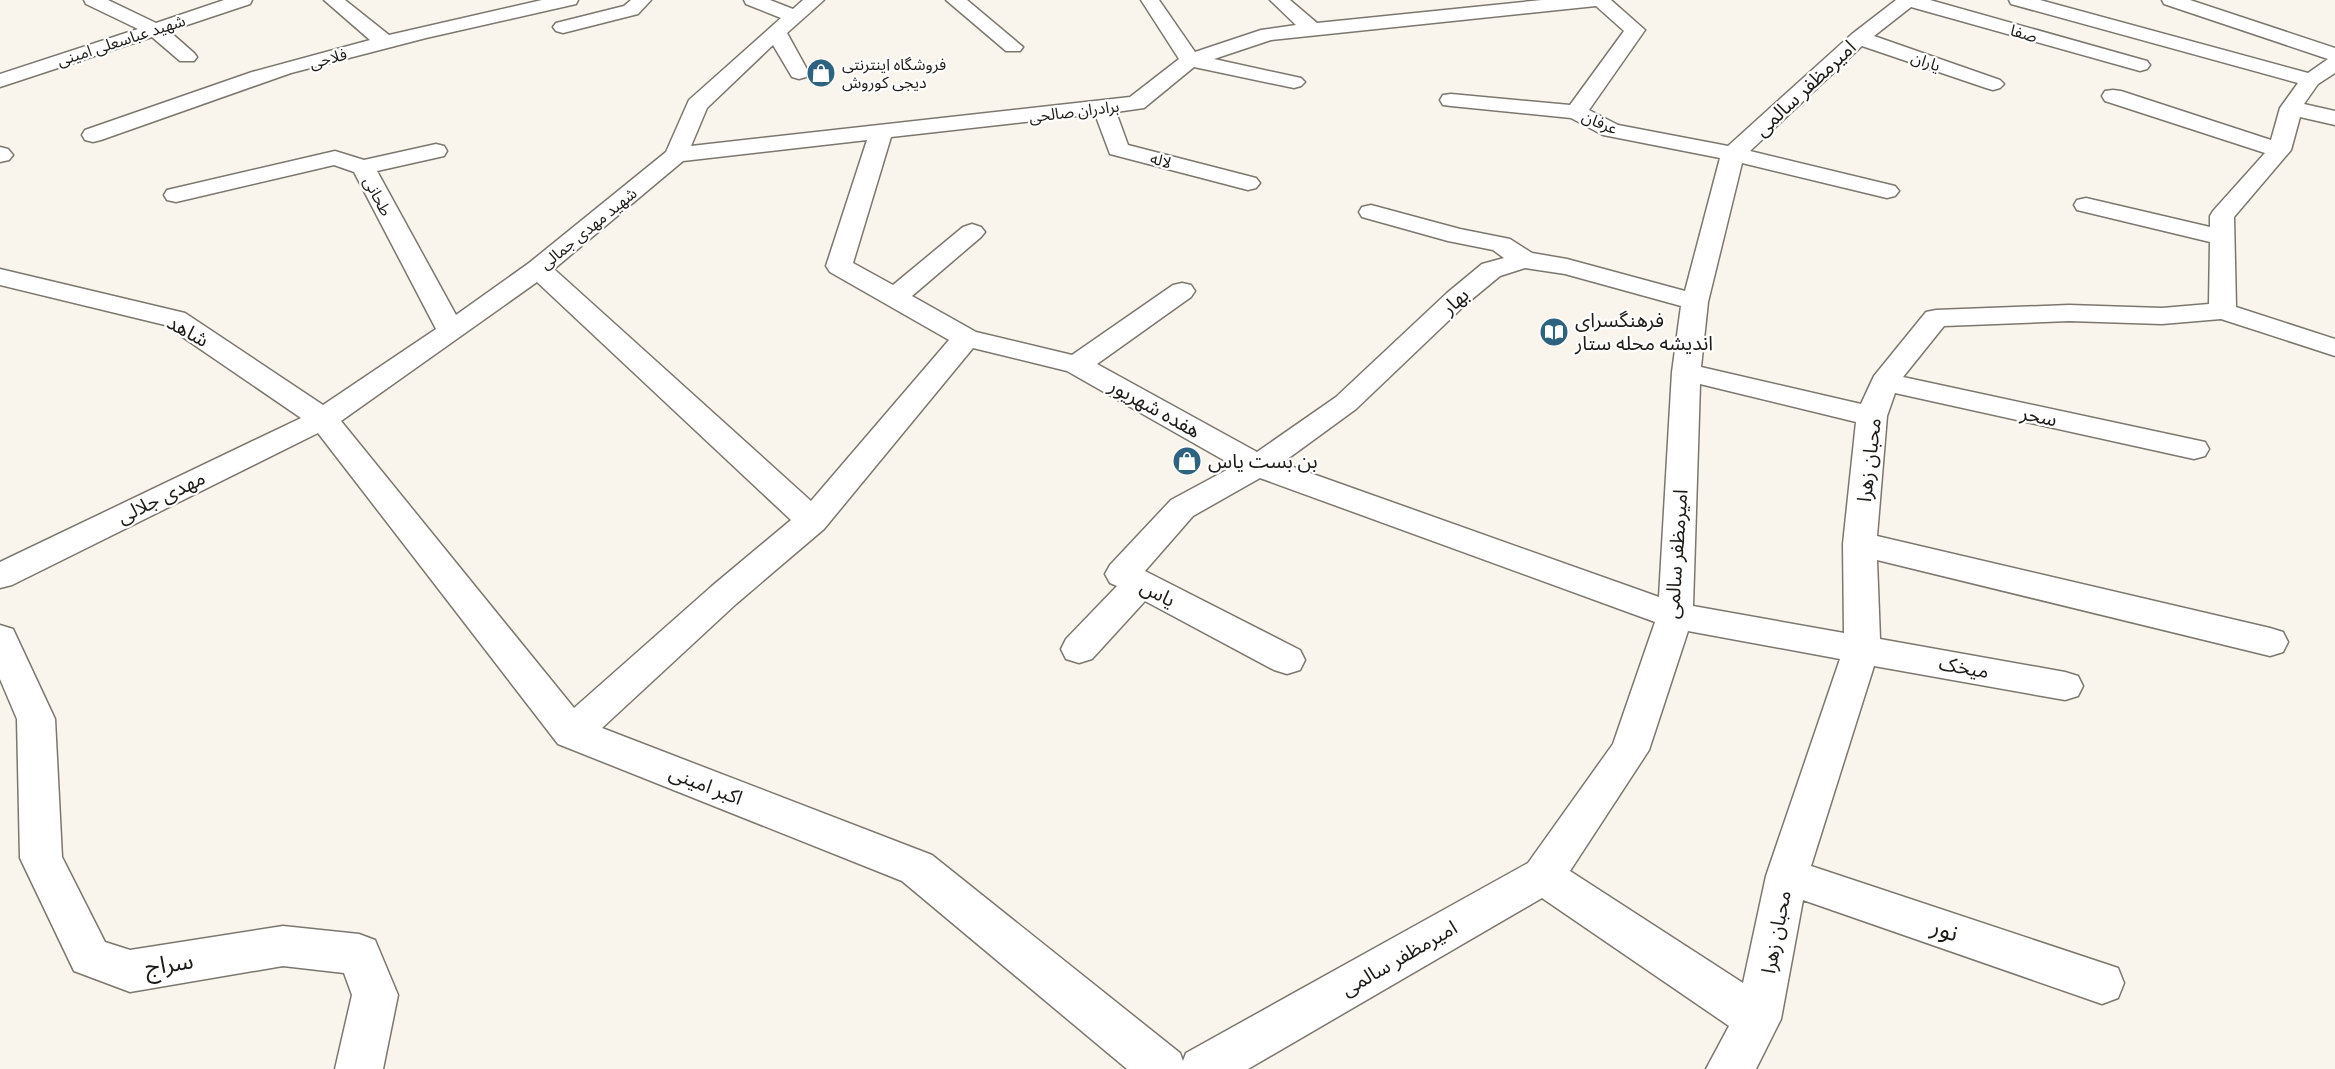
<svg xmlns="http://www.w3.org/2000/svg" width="2335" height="1069" font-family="'Source Serif 4','Noto Sans Arabic',serif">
	<rect width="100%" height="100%" fill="#faf5ec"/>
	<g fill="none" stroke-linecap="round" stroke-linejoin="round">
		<g stroke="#7b776e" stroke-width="3">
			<path id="minor" d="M84,0H108L156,23L224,0H252L250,4L169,31L194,53L197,57L194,61H180L152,37L0,87V74L138,29L86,4Z
				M324,0H345L389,35L542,0H578L576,4L426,38L291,73L101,140L93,142L85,140L82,135L85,130L252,72L370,40Z
				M631,0H651L638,14L563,33L556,31L553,27L556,23L624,6Z
				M744,0H770L793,9L803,0H824L787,33L809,73L806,77L799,79L792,77L773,45L707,108L691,146L1130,97L1179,59L1141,0H1159L1195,52L1261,30L1296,25L1270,0H1290L1317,23L1542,0H1611L1645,30L1589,110L1618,125L1728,146L1852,34L1896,0H1930L2147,61L2150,65L2147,69L2140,71L1911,7L1874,36L2000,80L2004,84L2000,88L1993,90L1986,88L1862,46L1750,151L1895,186L1899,191L1895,196L1887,198L1742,163L1708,302L1701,367L1861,404L1874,376L1926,312L1936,310L2069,305L2162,308L2209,304L2210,242L2077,210L2074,205L2077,200L2086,198L2210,227V216L2213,211L2265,153L2105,101L2102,96L2105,91L2113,90L2121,91L2271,140L2280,108L2298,83L2011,4L2009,0H2040L2308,73L2328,59L2164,4L2162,0H2190L2335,48V73L2318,84L2304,104L2335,111V125L2300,117L2291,150L2234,217L2236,307L2335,339V356L2221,319L2162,324L2069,321L1944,326L1903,377L2205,442L2209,449L2205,456L2194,459L1895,393L1887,416L1877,536L2270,628L2283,632L2288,642L2283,652L2270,656L1877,560L1880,639L2065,672L2078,676L2083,686L2078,696L2065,700L1874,666L1811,866L2118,968L2124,983L2118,998L2102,1004L1803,900L1781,1019L1756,1069H1706L1729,1026L1542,898L1248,1069H1127L902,881L558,744L318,433L12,585L0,588V562L301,418L165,325L0,285V269L185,313L323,405L436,329L354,172L334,165L176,202L167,200L164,195L167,190L335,151L364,160L436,144L444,146L447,151L444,156L377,171L456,315L529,263L666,152L689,100L781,18L746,4ZM1596,6L1624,31L1570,105L1451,94L1443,95L1440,100L1443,105L1451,106L1571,118L1603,135L1720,158L1685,291L1567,259L1532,253L1510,239L1460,229L1371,205L1362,207L1359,212L1362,217L1448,241L1493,250L1504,258L1482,264L1447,293L1336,397L1257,452L1097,364L1191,297L1195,291L1191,285L1182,283L1173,285L1072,355L976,332L912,296L981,237L985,232L981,227L972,224L963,227L893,285L853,263L891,137L1095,114L1110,154L1248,190L1256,188L1260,183L1256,178L1128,145L1116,112L1144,108L1194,67L1294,88L1301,86L1305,82L1301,78L1214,59L1271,40ZM867,140L826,266L830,272L949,340L811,501L554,269L683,161ZM1525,268L1565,274L1681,306L1672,372L1659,597L1282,463L1356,409L1465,305L1500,276ZM537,282L791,520L712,586L574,708L341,421ZM973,348L1067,371L1234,466L1171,500L1110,565L1105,574L1110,583L1117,586L1066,639L1061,649L1066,659L1079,663L1092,659L1145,601L1274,670L1287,674L1300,670L1305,660L1300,650L1145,571L1193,516L1260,478L1655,622L1613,744L1528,863L1186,1053L1183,1061L1180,1053L932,855L602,728L736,604L824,529ZM1700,384L1856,422L1843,544L1844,633L1693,606ZM1688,631L1840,659L1766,876L1743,983L1570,871L1649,750Z
				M946,0H967L1023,47L1020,51H1006Z
				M0,147L8,149L13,155L9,160L0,162Z
				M0,625L13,629L55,719L62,857L105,942L130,950L283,926L359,934L375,940L398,995L383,1069H335L352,995L344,973L283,966L130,992L74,971L20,858L17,719L0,679Z"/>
		</g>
		<use href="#minor" fill="#fff" fill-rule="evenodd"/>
	</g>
	<defs>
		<g id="shop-disc" transform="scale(1.5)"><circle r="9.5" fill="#2e637f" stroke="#fff"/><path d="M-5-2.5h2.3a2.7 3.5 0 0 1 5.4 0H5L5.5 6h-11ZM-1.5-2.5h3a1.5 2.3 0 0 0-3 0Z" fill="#fff"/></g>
		<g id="library-disc" transform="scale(1.5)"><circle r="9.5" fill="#2e637f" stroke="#fff"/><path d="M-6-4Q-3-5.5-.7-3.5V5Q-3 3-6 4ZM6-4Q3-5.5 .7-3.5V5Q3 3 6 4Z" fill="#fff"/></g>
	</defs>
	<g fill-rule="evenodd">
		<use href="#shop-disc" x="821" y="73"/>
		<use href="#library-disc" x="1554" y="332"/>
		<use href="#shop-disc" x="1187" y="461"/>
	</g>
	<g text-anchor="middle" stroke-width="4.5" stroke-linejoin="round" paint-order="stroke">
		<g font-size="16" fill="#1d1b17" stroke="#fff">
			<text transform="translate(2024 33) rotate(16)" y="6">صفا</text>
			<text transform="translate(121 40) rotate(-18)" y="6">شهید عباسعلی امینی</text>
			<text transform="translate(328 58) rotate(-15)" y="6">فلاحی</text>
			<text transform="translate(1926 61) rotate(19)" y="6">یاران</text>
			<text transform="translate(1074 111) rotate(-7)" y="6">برادران صالحی</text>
			<text transform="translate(1600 122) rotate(23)" y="6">عرفان</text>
			<text transform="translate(1161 160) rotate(15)" y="6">لاله</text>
			<text transform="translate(378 196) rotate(62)" y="6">طحانی</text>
			<text transform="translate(588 228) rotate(-39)" y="6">شهید مهدی جمالی</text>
		</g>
		<g font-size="16" fill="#1d1b17" stroke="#fff" text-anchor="start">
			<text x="842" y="70">فروشگاه اینترنتی<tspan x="842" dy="18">دیجی کوروش</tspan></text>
		</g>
		<g font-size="20" fill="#1d1b17" stroke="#fff">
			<text transform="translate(1805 88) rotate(-43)" y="7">امیرمظفر سالمی</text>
			<text transform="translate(1455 301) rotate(-42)" y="7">بهار</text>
			<text transform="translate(188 331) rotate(29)" y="7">شاهد</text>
			<text transform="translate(1155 408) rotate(29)" y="7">هفده شهریور</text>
			<text transform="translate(2039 416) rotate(12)" y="7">سحر</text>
			<text transform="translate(1869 460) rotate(-83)" y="7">محبان زهرا</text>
			<text transform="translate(161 497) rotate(-26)" y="7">مهدی جلالی</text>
			<text transform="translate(1676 554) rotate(-86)" y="7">امیرمظفر سالمی</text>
			<text transform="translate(1158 593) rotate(27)" y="7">یاس</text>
			<text transform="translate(1964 667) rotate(10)" y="7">میخک</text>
			<text transform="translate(706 785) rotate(21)" y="7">اکبر امینی</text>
			<text transform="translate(1776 932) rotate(-79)" y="7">محبان زهرا</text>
			<text transform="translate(1399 958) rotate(-30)" y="7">امیرمظفر سالمی</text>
		</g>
		<g font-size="20" fill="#1d1b17" stroke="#fff" text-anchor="start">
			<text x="1575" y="327">فرهنگسرای<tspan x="1575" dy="23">اندیشه محله ستار</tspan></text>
			<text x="1208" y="468">بن بست یاس</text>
		</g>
		<g font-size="24" fill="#1d1b17" stroke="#fff">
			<text transform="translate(1945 930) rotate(19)" y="8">نور</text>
			<text transform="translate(169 964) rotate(-9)" y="8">سراج</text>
		</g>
	</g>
</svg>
